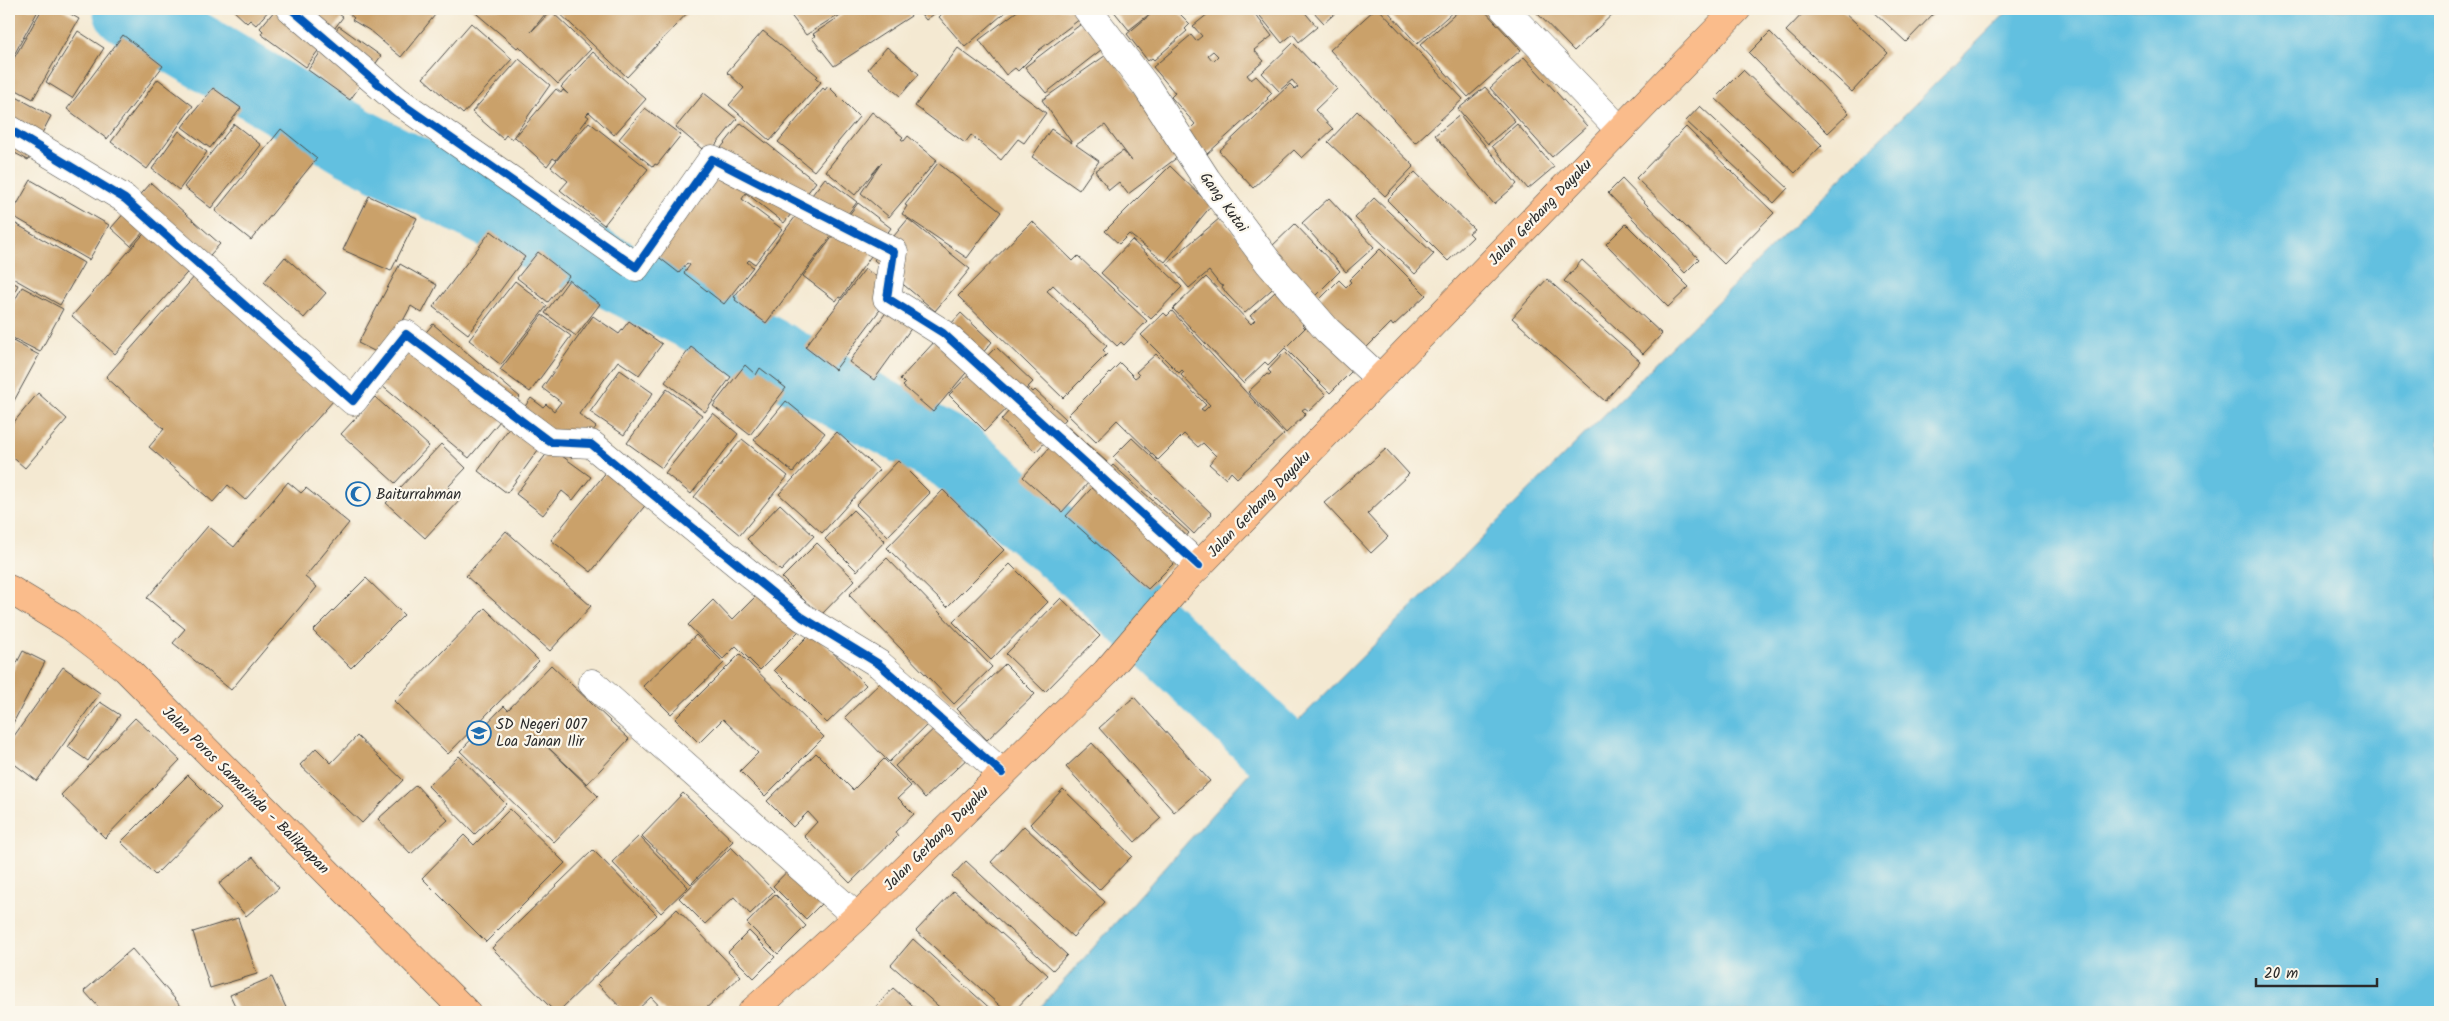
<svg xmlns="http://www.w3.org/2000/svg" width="2449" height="1021" font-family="Kalam,sans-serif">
	<rect width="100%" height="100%" fill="#fbf7ec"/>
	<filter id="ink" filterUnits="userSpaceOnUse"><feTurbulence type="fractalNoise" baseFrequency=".02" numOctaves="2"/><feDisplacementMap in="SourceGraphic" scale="10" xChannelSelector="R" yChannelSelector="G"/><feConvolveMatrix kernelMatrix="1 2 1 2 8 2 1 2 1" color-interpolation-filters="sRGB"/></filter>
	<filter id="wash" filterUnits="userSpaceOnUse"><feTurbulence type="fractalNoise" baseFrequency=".0096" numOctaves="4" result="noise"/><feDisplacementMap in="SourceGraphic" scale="20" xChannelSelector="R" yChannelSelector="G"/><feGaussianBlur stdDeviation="1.12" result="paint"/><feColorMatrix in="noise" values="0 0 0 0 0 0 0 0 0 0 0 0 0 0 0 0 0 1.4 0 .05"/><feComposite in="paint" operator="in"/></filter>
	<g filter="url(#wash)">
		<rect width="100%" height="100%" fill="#f4e9d2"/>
		<path fill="#62c0e0" stroke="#467686" d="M2010,9H2440V1012H1036L1274,745Z"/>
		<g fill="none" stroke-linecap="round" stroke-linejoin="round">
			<path stroke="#62c0e0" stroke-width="72" d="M129,9L355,143L744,340L954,455L1085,566L1347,816"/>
		</g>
		<g id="blocks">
			<path fill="#caa16b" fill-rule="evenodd" d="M9,9H39L9,64Z
				M42,9H62L79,19L33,99L9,86V67Z
				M232,9H270L256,25L250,20L247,23Z
				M276,9H332L343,17L306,67L261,34L263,31L260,28Z
				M350,9H429L435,15L401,57L369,30L352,20L354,18L347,12Z
				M471,9H549L531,32L551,11L591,49L558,84L519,46L517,48Z
				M555,9H691L627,77Z
				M786,9H847L806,35Z
				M851,9H907L911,16L834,66L812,38L815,36L813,34Z
				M917,9H941L926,20Z
				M947,9H1009L965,47L939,17Z
				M1020,9H1079L1084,16L1039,50L1018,71L1015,68L1006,75L979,40Z
				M1112,9H1156L1129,30Z
				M1157,9H1175L1190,24L1185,29L1187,31L1154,60L1152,58L1148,61L1127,34Z
				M1214,9H1251L1272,36L1254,50L1264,61L1247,75L1251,80L1256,76L1272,93L1267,98L1268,99L1207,154L1187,132L1195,124L1171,97L1175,93L1153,67L1191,35L1196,41L1202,36L1193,26ZM1213,51L1218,56L1213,61L1208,55Z
				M1258,9H1302L1317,27L1299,42L1293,34L1282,43L1256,11Z
				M1311,9H1340L1324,23Z
				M1375,9H1379L1463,99L1415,143L1330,50Z
				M1386,9H1456L1417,44Z
				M1461,9H1483L1521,50L1468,97L1420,45Z
				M1533,9H1618L1574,51Z
				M1807,9H1841L1888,53L1852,92L1786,31Z
				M1871,9H1938L1906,42Z
				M1085,21L1106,46L1046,93L1025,67Z
				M471,23L512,59L463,114L423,78Z
				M339,26L381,56L350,100L308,70Z
				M78,31L104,48L72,98L46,82Z
				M763,31L818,76L816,78L821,82L770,141L729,105L744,88L727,72Z
				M1770,32L1849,113L1828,133L1749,53Z
				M123,35L163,66L107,139L67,109Z
				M1293,43L1337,89L1315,110L1333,129L1302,158L1294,150L1253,188L1219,151L1290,84L1295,89L1298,87L1292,80L1279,91L1262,73Z
				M887,47L919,74L900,96L868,69Z
				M958,48L1046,113L1024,143L1018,139L1001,160L971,135L965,143L915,106Z
				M593,52L646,99L614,135L589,112L586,115L589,117L556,160L553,158L547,166L515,137L556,89L561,93L563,90L568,94L561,87Z
				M1109,53L1178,157L1128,194L1119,182L1109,190L1095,171L1123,151L1132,161L1105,125L1076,145L1099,161L1079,190L1032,157L1051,129L1072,143L1042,100Z
				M1524,57L1587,126L1552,157L1490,88Z
				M519,59L550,85L512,139L506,135L503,139L472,112Z
				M1743,70L1822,145L1795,173L1715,98Z
				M158,79L193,106L147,169L111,142Z
				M828,86L859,117L814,171L778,142L823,88L825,90Z
				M1485,87L1515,121L1488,144L1458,109Z
				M213,88L241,108L210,148L182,127Z
				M9,93L51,116L28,160L9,150Z
				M704,93L737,119L708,154L676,127Z
				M1700,106L1788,188L1774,203L1686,121Z
				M645,108L681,135L657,165L655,164L653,167L619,139Z
				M1357,111L1414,166L1385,196L1328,142Z
				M872,112L903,137L901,139L904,141L908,136L937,160L889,217L861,193L882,162L855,195L826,171Z
				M1460,115L1517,184L1494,204L1435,135Z
				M589,122L648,169L604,225L560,190L568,181L551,167Z
				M741,123L816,182L784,223L746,193L742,199L782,229L755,264L749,260L747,262L753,267L724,304L684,273L690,265L687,263L679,273L642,244L702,162L746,192L749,189L712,159Z
				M234,124L261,145L211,208L184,187Z
				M1517,124L1554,167L1528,189L1492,146Z
				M1686,127L1774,213L1724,264L1636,178Z
				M281,129L317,158L251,240L215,211Z
				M179,131L207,152L179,190L152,169Z
				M938,163L1001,212L967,258L902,214L907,206L905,205Z
				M1170,166L1211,206L1165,262L1129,234L1119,244L1105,231Z
				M1415,172L1474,229L1469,233L1473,237L1448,261L1387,200Z
				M825,178L857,202L766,323L735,300L736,298L734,297Z
				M1622,179L1699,259L1685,273L1608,193Z
				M31,180L109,225L89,260L11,215Z
				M151,183L220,244L200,266L151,223L131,246L111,228Z
				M369,196L417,218L391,271L343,250Z
				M1329,198L1374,247L1346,272L1302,223Z
				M1374,198L1434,254L1415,274L1355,218Z
				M858,203L891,228L841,298L839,297L836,301L803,276Z
				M1220,218L1279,283L1245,313L1227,294L1222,287L1224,286L1220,285L1209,271L1189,288L1167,263Z
				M908,219L970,269L935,311L874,260Z
				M9,220L84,263L60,305L9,276Z
				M1032,221L1073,261L1078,256L1147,321L1124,345L1121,342L1117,346L1053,285L1047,291L1107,346L1103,350L1107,354L1063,398L958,296Z
				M1295,224L1340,271L1315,296L1270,248Z
				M1626,224L1689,287L1668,307L1606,244Z
				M149,228L193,266L115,354L72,316Z
				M491,231L525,257L468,334L433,307Z
				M1132,240L1182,287L1151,319L1101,273Z
				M1380,249L1426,295L1393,326L1391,323L1365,349L1360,351L1318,301L1339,280L1346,287L1351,282L1349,280Z
				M538,252L569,276L548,302L517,278Z
				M285,257L326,293L304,318L264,282Z
				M210,259L350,382L245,500L228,485L213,502L149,447L164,429L106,377Z
				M1582,260L1662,334L1643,354L1564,281Z
				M400,264L437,285L422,313L411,306L384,356L358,343Z
				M865,269L893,287L894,291L835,370L805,347Z
				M1206,277L1251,324L1255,320L1250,316L1276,291L1305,322L1302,325L1305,328L1268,365L1265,362L1243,383L1173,309Z
				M1547,279L1640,361L1605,401L1512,318Z
				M569,280L600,304L576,336L545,313Z
				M9,281L18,285L9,303Z
				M515,281L547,306L501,365L469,340Z
				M22,287L63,309L40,352L9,336V311Z
				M897,298L920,316L874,380L849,362Z
				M1172,311L1284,434L1237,478L1231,472L1226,479L1209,464L1216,456L1203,443L1198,447L1184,434L1158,460L1117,420L1096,442L1068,415L1120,363L1135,378L1139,375L1136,372L1156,354L1206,405L1201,409L1204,411L1210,405L1181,375L1184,372L1182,370L1179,373L1141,335L1164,313L1167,316Z
				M961,313L992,342L933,412L903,386L905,384L900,379Z
				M542,315L571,336L530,392L500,370Z
				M593,316L619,334L629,321L662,344L639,375L618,361L579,414L596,427L571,458L546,439L507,493L478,471L531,398L543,407L546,404L554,411L561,402L542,388Z
				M1313,320L1358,365L1330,393L1285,348Z
				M433,324L520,397L469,458L381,385Z
				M9,339L39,355L9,410Z
				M691,347L731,377L705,412L665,382Z
				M996,347L1033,382L985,431L949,395Z
				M1285,352L1326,395L1309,411L1305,408L1302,410L1306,414L1286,433L1248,392L1267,374L1269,375L1271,373L1268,370Z
				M745,365L756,375L760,368L786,388L750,435L713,406Z
				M620,370L653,393L624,435L590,412Z
				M1029,388L1033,392L1035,390L1066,419L1036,452L1001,420Z
				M667,389L702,415L662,468L627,443Z
				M38,393L67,419L25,468L9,454V428Z
				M375,397L429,446L395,483L341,434Z
				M786,401L825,433L793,472L754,440Z
				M713,413L738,434L691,494L665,473Z
				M1068,427L1107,462L1062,512L1023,477Z
				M837,432L879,470L822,533L779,494Z
				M1132,438L1212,514L1194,534L1113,457Z
				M742,439L788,476L740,535L694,497Z
				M441,444L466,468L448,487L461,499L425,538L386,503Z
				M551,448L591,477L573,500L562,491L543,515L516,494Z
				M1386,449L1409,474L1367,514L1388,537L1371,553L1324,503Z
				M898,461L930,493L888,536L856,505Z
				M1113,465L1189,533L1184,539L1191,546L1148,589L1066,516Z
				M608,470L648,502L591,572L551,540Z
				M288,482L301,493L306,488L349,523L305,577L317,587L231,690L173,643L185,629L147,598L208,526L234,547Z
				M943,490L1004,550L947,607L887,548Z
				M780,504L814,536L781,571L747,539Z
				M853,510L885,541L857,571L825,539Z
				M506,531L591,606L550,651L466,576Z
				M817,543L855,580L820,616L782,578Z
				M887,558L992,667L954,704L849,595Z
				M1010,564L1048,602L991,660L953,622Z
				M366,578L404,615L351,668L313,631Z
				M763,589L802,628L760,670L736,646L723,659L688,625L713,600L732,620Z
				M1061,598L1100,636L1045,692L1006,654Z
				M485,608L539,661L448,754L394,701Z
				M812,632L866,685L827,723L774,670Z
				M696,635L724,663L671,714L643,686Z
				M23,651L45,662L10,729L9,678Z
				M740,654L824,737L765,796L740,771L758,753L723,719L699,743L675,719Z
				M1005,664L1035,694L987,740L957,709Z
				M551,665L629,739L587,784L534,734L598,796L554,842L460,751L504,706L508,710Z
				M63,667L100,693L37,781L9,760V743Z
				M885,678L929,723L889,762L845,717Z
				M1134,697L1210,781L1174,812L1099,728Z
				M100,702L120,715L88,761L68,747Z
				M135,718L180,760L105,838L61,795Z
				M941,722L971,755L925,798L895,766Z
				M357,736L403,780L362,823L300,765L316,748L331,763Z
				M1092,743L1161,818L1135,842L1066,767Z
				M816,753L853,790L884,759L911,786L898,798L914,814L895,832L898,836L850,883L804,836L817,822L808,812L793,827L767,801Z
				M459,756L506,804L475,834L428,786Z
				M188,775L221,808L155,875L121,842Z
				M416,785L448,820L411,854L378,819Z
				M1063,789L1132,856L1099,890L1030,824Z
				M683,793L733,841L691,884L642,836Z
				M510,809L565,863L486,942L422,878L464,835L474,845Z
				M1024,826L1105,902L1073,937L991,862Z
				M639,836L688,887L661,913L612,862Z
				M731,847L774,891L750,914L734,897L705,924L679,898Z
				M593,850L657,915L558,1012H555L492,948Z
				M253,857L279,888L246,916L219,884Z
				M966,861L1067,955L1053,970L952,876Z
				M793,865L827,898L806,919L773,886Z
				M954,891L1048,975L1013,1012H1007L916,931Z
				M775,894L806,926L778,954L747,923Z
				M677,909L741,976L702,1012H665L651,997L635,1012H625L598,984Z
				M238,918L257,974L210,988L193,932Z
				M749,931L775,957L754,978L728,952Z
				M913,939L994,1012H945L891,965Z
				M132,949L181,1006L174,1012H103L84,991Z
				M272,977L288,1012H238L230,995Z
				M893,988L920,1012H871Z"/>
		</g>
	</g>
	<g filter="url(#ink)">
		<use href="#blocks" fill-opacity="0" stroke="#494844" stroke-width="1"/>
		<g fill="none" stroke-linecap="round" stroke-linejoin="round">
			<g stroke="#494844" stroke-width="29">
				<path id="minor" d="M291,9L398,101L636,267L712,159L894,252L887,298L943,333L1199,566
					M1087,9L1146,86L1207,180L1269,263L1327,330L1380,379
					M1504,9L1619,129
					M9,129L125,199L353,401L406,334L550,442L591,444L802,617L879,664L1002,773
					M592,683L857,917"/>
			</g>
			<g stroke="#494844" stroke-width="29">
				<path id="trunk" d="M9,589L70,626L125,668L466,1012
					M752,1012L857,917L1106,672L1181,584L1737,9"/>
			</g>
			<use href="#minor" stroke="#fff" stroke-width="28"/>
			<use href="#trunk" stroke="#fabc8b" stroke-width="28"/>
			<g stroke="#fbf7ec" stroke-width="11">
				<path id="cycleway" d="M291,9L398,101L636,267L712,159L894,252L887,298L943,333L1199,566
					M9,129L125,199L353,401L406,334L550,442L591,444L802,617L879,664L1002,773"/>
			</g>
			<use href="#cycleway" stroke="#0057b8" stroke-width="8"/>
		</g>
	</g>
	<defs>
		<g id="mosque-ring" transform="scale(1.25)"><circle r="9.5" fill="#fbf7ec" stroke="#1f6fb2" stroke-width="1.5"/><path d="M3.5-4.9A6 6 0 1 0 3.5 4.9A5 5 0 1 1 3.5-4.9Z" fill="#1f6fb2"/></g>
		<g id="school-ring" transform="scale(1.25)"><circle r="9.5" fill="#fbf7ec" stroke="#1f6fb2" stroke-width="1.5"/><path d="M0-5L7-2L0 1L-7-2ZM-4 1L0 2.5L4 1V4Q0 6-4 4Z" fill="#1f6fb2"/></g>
	</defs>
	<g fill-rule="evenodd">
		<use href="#mosque-ring" x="358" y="494"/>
		<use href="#school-ring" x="479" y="733"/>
	</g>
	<g text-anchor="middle" stroke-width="4.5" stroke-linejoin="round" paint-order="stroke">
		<g font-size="15" fill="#2b2b2b" stroke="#fbf7ec">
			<text transform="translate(1224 202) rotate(54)" y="5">Gang Kutai</text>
			<text transform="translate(1540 212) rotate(-46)" y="5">Jalan Gerbang Dayaku</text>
			<text transform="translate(1259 504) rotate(-46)" y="5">Jalan Gerbang Dayaku</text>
			<text transform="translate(246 790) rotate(45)" y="5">Jalan Poros Samarinda - Balikpapan</text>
			<text transform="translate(936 838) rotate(-45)" y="5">Jalan Gerbang Dayaku</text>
		</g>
		<g font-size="15" fill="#2b2b2b" stroke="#fbf7ec" text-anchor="start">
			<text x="376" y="499">Baiturrahman</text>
			<text x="496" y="729">SD Negeri 007<tspan x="496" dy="17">Loa Janan Ilir</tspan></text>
		</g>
	</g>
	<rect width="2449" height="1021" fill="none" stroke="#fbf7ec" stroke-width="30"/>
	<path d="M2256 978v8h121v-8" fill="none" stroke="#2b2b2b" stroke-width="2.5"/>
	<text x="2264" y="978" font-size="15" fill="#2b2b2b" stroke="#fbf7ec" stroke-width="4" paint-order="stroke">20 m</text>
</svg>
